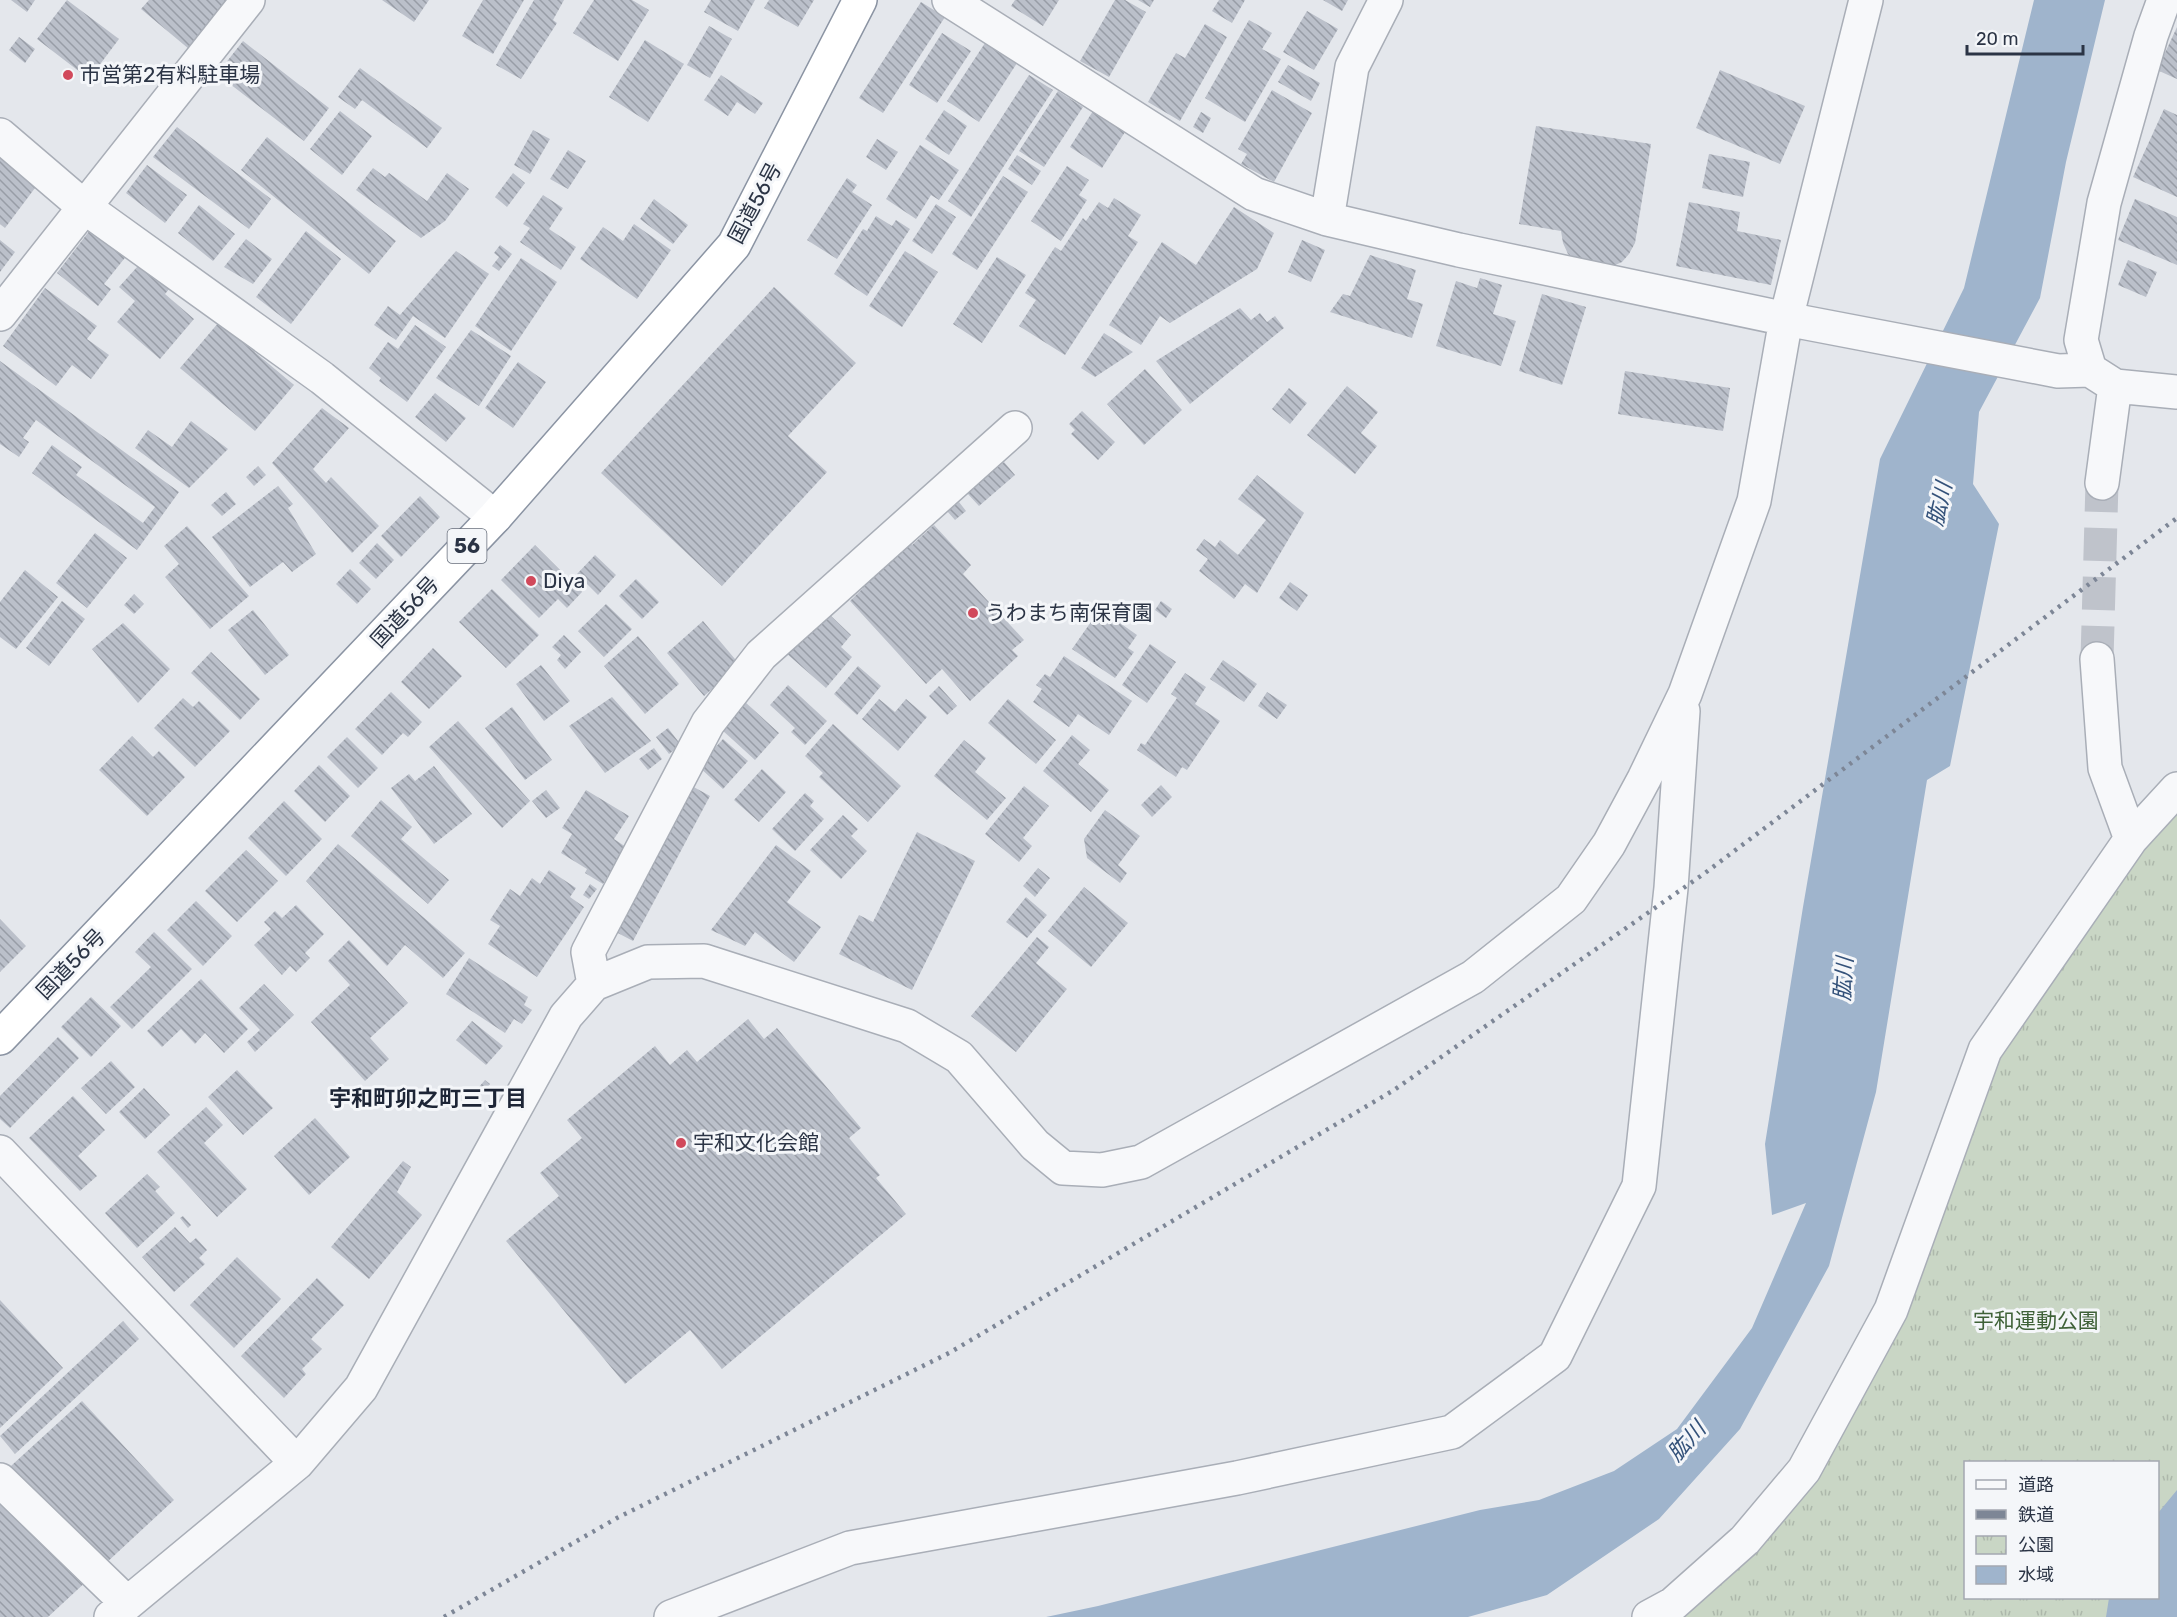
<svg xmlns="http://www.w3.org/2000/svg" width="2177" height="1617" font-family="Rubik,'Noto Sans JP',sans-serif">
	<defs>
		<pattern id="park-tufts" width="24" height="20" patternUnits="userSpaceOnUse" patternTransform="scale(1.5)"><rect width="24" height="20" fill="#c9d6c5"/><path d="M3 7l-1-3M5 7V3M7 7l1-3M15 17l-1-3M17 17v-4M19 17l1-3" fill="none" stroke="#adb8ab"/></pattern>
		<pattern id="building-back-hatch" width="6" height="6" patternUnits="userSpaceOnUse" patternTransform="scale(1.5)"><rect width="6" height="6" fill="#bbc0ca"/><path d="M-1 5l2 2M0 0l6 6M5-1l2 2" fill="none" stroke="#989da6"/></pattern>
	</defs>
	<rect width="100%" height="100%" fill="#e4e7ec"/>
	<path fill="url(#park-tufts)" fill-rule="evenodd" d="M2177,789V1617H1647L1745,1540L1891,1310L1985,1050ZM1966,1462H2158V1598H1966Z"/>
	<path fill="#9fb4cc" d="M2034,0H2105L2066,162L2040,298L1979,412L1973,484L1999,524L1950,766L1927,780L1876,1092L1829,1266L1740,1429L1659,1519L1547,1595L1468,1617H1046L1098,1606L1480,1510L1539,1500L1614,1471L1677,1429L1752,1328L1806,1203L1772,1215L1765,1144L1803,907L1880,459L1964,288Z
		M2177,1490V1617H2106L2109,1598H2158V1513Z"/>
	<path fill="url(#building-back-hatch)" d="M11,0H35L27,12Z
		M67,0L119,39L89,79L37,39Z
		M149,0H229L189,49L141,9Z
		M382,0H429L414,22Z
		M483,0H524L493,54L462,36Z
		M534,0H564L553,20L557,23L521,79L496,65Z
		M594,0H632L649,10L618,61L573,33Z
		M711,0H755L738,31L704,12Z
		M769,0H814L798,27L764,8Z
		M1015,0H1059L1043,26L1011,6Z
		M1115,0H1125L1146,12L1109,77L1080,61Z
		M1138,0H1154L1150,7Z
		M1219,0H1245L1232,23L1212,11Z
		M1323,0H1348L1342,11Z
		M921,2L945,17L883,113L859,98Z
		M1307,11L1338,29L1314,70L1283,52Z
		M1249,20L1272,33L1262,49L1281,59L1245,122L1205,98Z
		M1205,24L1227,37L1180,121L1148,102L1176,53L1185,58Z
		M709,26L732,39L710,78L687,65Z
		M2177,27V79L2157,70Z
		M942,33L971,51L937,103L909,85Z
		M19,37L35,49L25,63L9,50Z
		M645,40L684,64L648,122L609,97Z
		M243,41L329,108L304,141L217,74Z
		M985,43L1017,63L979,122L947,101Z
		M1288,65L1320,83L1311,101L1278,82Z
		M360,68L442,128L427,148L362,100L355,109L338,97Z
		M1720,70L1805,106L1780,164L1696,128Z
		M721,75L763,103L755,114L737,102L728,116L704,100Z
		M1029,75L1053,90L971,217L948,201Z
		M1272,90L1312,113L1274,182L1241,164L1247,154L1238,149Z
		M1058,91L1083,107L1044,167L1019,151Z
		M2164,109L2177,115V197L2133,177Z
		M944,110L967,126L949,155L925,139Z
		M340,111L372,136L342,175L310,149Z
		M1093,111L1125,132L1102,168L1070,147Z
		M1201,112L1211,118L1203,133L1193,127Z
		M1536,126L1651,144L1635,243L1629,254L1622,262L1611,267L1577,262L1568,254L1563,243L1561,231L1519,224Z
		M177,127L271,199L249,229L153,157Z
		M533,130L550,139L530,174L514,165Z
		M267,137L396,241L369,274L241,170Z
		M877,139L898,152L886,170L866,157Z
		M0,145L41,180L5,228L0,224Z
		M920,145L959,170L939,200L931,195L916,219L886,199Z
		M568,150L586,161L568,189L550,179Z
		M1709,154L1750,162L1743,197L1702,188Z
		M1017,155L1041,171L1032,185L1008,169Z
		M147,165L187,195L165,223L126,193Z
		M1067,166L1089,180L1079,195L1087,200L1061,241L1031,221Z
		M373,168L385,177L389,173L427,201L447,173L469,189L445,221L421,238L356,190Z
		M513,173L525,183L507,207L495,197Z
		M1003,176L1028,192L977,270L952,254Z
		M847,178L857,185L852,192L872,205L837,259L807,240Z
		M543,195L563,208L549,229L576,247L561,270L520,242L530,228L523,224Z
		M1114,198L1141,215L1128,236L1138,242L1065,355L1019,326L1036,300L1025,293L1055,247L1061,251L1083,218L1086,221L1099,202L1108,208Z
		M654,199L688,225L673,244L640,219Z
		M2135,199L2177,217V265L2118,240Z
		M1689,202L1740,212L1737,231L1781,240L1771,285L1676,266Z
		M936,204L956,217L932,254L912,241Z
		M199,205L235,234L213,261L178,233Z
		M1234,207L1274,233L1257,269L1170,323L1160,316L1141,345L1109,325L1162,242L1196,265Z
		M876,216L892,226L896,220L910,229L867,296L834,274L863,229L867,231Z
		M97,221L132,249L104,284L111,289L98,306L57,273Z
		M634,224L671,250L637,299L580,259L603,227L623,241Z
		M306,231L341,259L291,324L256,297Z
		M246,239L272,259L253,284L224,267Z
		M0,240L15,252L0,272Z
		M1302,240L1325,250L1311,282L1288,272Z
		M500,245L512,254L499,271L492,266L499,257L494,253Z
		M456,251L489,274L445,338L413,316L396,340L374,325L388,306L400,315Z
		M905,251L938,272L902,327L869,306Z
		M1370,255L1416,270L1407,299L1423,304L1412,338L1330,312L1343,294L1350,296Z
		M146,257L175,282L165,294L194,319L160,359L117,322L135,301L119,287Z
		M997,257L1026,275L982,343L953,324Z
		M521,258L557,282L511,351L475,326Z
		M2128,260L2157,272L2146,297L2118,285Z
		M1480,278L1502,285L1493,314L1516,321L1501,366L1436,346L1456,281L1477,288Z
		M774,287L856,363L788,436L827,472L722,586L601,473Z
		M45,288L97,326L87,339L109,355L91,379L72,365L56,386L3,346Z
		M1542,294L1586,307L1562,385L1519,371Z
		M1240,308L1251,320L1260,313L1267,322L1275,316L1284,328L1190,404L1156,361Z
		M219,322L294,385L255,431L180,368Z
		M415,325L446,347L407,402L379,381L381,378L369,368L388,342L398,349Z
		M471,330L511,356L479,406L436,378Z
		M1104,333L1133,352L1095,377L1081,368Z
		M0,361L179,492L137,550L32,473L52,445L82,467L76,475L143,523L155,507L36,420L23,438L29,442L19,457L0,444Z
		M518,362L546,382L513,428L485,408Z
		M1145,369L1182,410L1144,445L1107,404Z
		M1625,371L1730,388L1723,431L1618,414Z
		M1347,386L1378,412L1361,433L1377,446L1355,474L1307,435Z
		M1289,388L1307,403L1290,424L1272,409Z
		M435,393L466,418L446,442L415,417Z
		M322,408L349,428L313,469L326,483L331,477L379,526L352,553L272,463Z
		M1082,411L1115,442L1098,460L1071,434L1075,430L1069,424Z
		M191,421L228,449L189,488L135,448L148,430L172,447Z
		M1004,462L1015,475L979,506L967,493Z
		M258,466L266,475L254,486L246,477Z
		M1257,475L1304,513L1257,593L1245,584L1234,599L1199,571L1208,559L1196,550L1204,539L1215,547L1220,540L1238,555L1266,520L1238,499Z
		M278,486L293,504L288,508L316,554L292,572L283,562L250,587L212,537Z
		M226,492L236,504L222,516L211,505Z
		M420,496L440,517L401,557L381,536Z
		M959,502L966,511L955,520L947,511Z
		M934,525L971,565L963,574L1024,640L1012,650L1018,656L970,701L942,669L926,684L850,601L863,588L862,587L909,542L912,545Z
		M187,526L249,596L210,629L165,577L179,564L164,546Z
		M95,533L127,558L87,608L56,583Z
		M377,543L394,560L376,579L359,563Z
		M535,545L582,592L567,608L558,599L539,618L501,580Z
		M595,555L616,575L598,595L577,574Z
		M350,569L371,589L357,604L336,584Z
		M25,570L58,597L16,649L0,637V602Z
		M636,579L659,602L642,619L619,596Z
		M1290,582L1308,595L1297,611L1279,598Z
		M492,589L539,635L506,668L459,622Z
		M134,594L144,604L134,614L124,605Z
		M62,601L85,619L49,666L26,648Z
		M1161,601L1172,609L1166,618L1155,610Z
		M606,604L632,629L604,657L578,631Z
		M1100,609L1137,635L1128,648L1134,652L1115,678L1072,649Z
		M253,610L289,655L265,675L228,630Z
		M829,614L851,635L841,647L852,657L826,688L786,653Z
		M703,621L740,665L704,696L667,653Z
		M123,623L170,669L138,703L92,649Z
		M564,635L581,652L565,669L557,660L561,655L552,647Z
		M638,636L679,684L645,714L604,666Z
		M1150,644L1176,662L1147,703L1122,685Z
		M433,648L462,676L429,709L401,682Z
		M211,652L260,699L240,720L191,673Z
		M1064,656L1132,701L1109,735L1078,714L1069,727L1033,702L1042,689L1036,685L1045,674L1050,677Z
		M1223,660L1257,684L1244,702L1210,679Z
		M541,665L570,701L544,721L516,684Z
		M858,666L881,686L857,715L834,694Z
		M1185,673L1206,687L1195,704L1220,721L1187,770L1182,767L1176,777L1137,750L1141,743L1145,745L1177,698L1171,694Z
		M788,685L827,721L805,745L791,732L795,728L770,705Z
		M939,686L957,706L947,715L929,696Z
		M391,692L422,722L408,737L403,733L382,755L355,729Z
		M1267,692L1287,705L1277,719L1258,706Z
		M612,697L651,741L605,773L569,726Z
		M183,698L193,707L199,701L230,731L195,767L154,728Z
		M879,699L895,712L906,699L927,717L898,751L862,719Z
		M1008,699L1056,740L1036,764L988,723Z
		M745,702L779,733L755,760L721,729Z
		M512,707L552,760L525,780L485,728Z
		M458,721L530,801L502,828L429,747Z
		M833,724L901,786L868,822L819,777L823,773L805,756Z
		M668,728L681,745L669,754L656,737Z
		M1072,735L1090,750L1078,764L1109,790L1091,812L1043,771Z
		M132,736L153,757L159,751L185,777L147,816L99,770Z
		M347,737L378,768L358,788L327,757Z
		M723,739L748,761L723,789L698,766Z
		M964,740L986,758L975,772L1006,798L987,820L934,776Z
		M654,748L662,759L648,770L639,759Z
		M319,765L350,796L325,822L294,791Z
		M434,766L472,814L434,844L391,788L409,774L415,781Z
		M762,769L786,792L759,822L734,800Z
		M690,785L710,796L633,941L614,931Z
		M1161,785L1172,797L1152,817L1141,805Z
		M1024,786L1049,806L1023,838L1032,846L1019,862L985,834Z
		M546,790L560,808L546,818L532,801Z
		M586,790L629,816L614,839L626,847L603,884L585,873L587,869L561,853L572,834L562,828Z
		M805,793L814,801L810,806L824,819L795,851L772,829Z
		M381,800L412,827L401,839L449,880L428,904L351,836Z
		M284,801L322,839L286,876L248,838Z
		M1105,810L1140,836L1118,865L1127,873L1120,883L1087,858L1084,839Z
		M843,815L858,829L851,836L867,851L841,879L810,850Z
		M917,832L975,861L912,990L839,954L859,915L873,922Z
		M338,844L465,953L443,978L405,945L387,966L306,881Z
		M776,845L811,871L787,902L821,927L794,962L755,932L745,946L711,930Z
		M246,850L278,881L237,922L205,891Z
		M1038,868L1050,878L1035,897L1023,886Z
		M549,870L576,888L570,897L584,907L537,977L488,944L500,926L490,920L510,889L520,896L532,878L540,884Z
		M590,884L597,889L589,899L583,895Z
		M1084,887L1128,923L1091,967L1048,931Z
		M1026,897L1047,915L1027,938L1006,922Z
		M196,901L232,936L203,966L167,930Z
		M296,905L324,934L305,953L310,958L296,972L290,966L282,975L254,945L271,929L264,922L275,911L282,918Z
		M0,919L26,946L0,972Z
		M154,932L192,969L132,1029L110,1007L151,967L135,952Z
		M1037,937L1049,947L1036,963L1067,989L1016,1052L971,1016Z
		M349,940L408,1003L370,1038L389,1059L365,1081L311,1022L350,985L328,961Z
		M469,958L528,997L524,1005L532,1010L522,1024L514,1019L505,1033L446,994Z
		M201,979L248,1029L224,1053L205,1033L195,1044L181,1029L162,1047L147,1031Z
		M264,984L294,1015L255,1052L247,1042L260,1030L239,1008Z
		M91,997L121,1026L91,1057L61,1027Z
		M748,1019L764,1039L777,1028L861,1128L849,1138L880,1175L876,1178L906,1214L722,1369L690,1330L625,1384L506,1241L559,1196L540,1173L582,1138L567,1120L655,1046L670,1065L687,1050L697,1062Z
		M472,1021L503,1046L486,1065L456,1040Z
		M58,1037L79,1058L10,1128L0,1119V1096Z
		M111,1061L135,1087L106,1114L81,1088Z
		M237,1070L273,1108L243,1135L208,1097Z
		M485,1080L490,1084L478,1099L472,1095Z
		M144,1088L170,1115L145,1139L119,1112Z
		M73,1096L105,1130L78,1156L97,1176L80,1191L29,1138Z
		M206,1107L223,1125L204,1143L247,1189L217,1217L157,1152Z
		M315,1118L350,1157L309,1195L274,1156Z
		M403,1161L411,1167L397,1192L422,1215L369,1279L331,1247Z
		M147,1174L160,1187L155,1191L175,1213L137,1248L105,1213Z
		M183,1216L191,1225L188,1228L180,1218Z
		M175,1227L190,1243L196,1238L207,1250L199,1258L205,1264L174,1292L142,1257Z
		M237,1257L281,1299L234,1348L190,1305Z
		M317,1278L344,1305L311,1339L322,1349L302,1369L306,1374L284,1398L241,1356Z
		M0,1300L63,1368L0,1428Z
		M123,1321L139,1339L15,1454L0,1436Z
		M82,1401L174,1500L48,1617H0V1476Z"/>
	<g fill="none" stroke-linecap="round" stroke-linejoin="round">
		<path stroke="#bfc3cb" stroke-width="33" stroke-dasharray="33 16" stroke-linecap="butt" d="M2097,659L2102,483"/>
		<g stroke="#a9aeb7" stroke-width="36">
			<path id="minor" d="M949,0L1254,194L1327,219L1459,250L1786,319L2058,371L2090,370L2115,386L2177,392
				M0,135L83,206L322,378L495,517
				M1327,219L1352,67L1386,0
				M0,314L248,0
				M2090,370L2081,340L2104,203L2151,36L2164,0
				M2102,483L2115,386
				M2097,659L2105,768L2131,839
				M594,984L588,952L708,723L761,655L1015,428
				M0,1152L297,1463
				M0,1480L126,1602
				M111,1617L297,1463L361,1388L566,1016L594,984L648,962L704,961L907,1026L959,1057L1035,1145L1063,1168L1102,1170L1141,1162L1473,977L1571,899L1609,844L1644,779L1685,694L1754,501L1786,319L1866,0
				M671,1617L850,1548L1237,1478L1452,1432L1555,1356L1639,1186L1671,888L1683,711
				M1649,1617L1673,1604L1745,1540L1804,1470L1891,1310L1985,1050L2131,839L2177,789"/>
		</g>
		<g stroke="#8b94a3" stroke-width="36">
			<path id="highway" d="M0,1038L495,517L734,245L860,0"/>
		</g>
		<use href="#minor" stroke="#f7f8fa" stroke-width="33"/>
		<use href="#highway" stroke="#fff" stroke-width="33"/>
		<path stroke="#7d8696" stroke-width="4.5" stroke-dasharray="3 6" stroke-linecap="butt" d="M444,1617L617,1518L949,1353L1394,1090L1705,873L2177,518"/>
	</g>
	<g fill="#d1495b" stroke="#f4f6f9" stroke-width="2">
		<circle cx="68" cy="75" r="6"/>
		<circle cx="531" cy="581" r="6"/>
		<circle cx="973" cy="613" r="6"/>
		<circle cx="681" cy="1143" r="6"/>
	</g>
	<g text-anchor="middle" stroke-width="6" stroke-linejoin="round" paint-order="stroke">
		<rect fill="#f4f6f9" stroke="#676e7b" stroke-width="1.5" x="447.5" y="529" width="39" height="34" rx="4.5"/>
		<g font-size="20" font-weight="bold" fill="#2b3445">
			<text x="467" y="553">56</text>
		</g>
		<g font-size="21" fill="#2b3445" stroke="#f4f6f9" text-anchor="start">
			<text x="80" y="82">市営第2有料駐車場</text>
			<text x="543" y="588">Diya</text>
			<text x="985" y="620">うわまち南保育園</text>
			<text x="693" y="1150">宇和文化会館</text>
		</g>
		<g font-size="21" fill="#2b3445" stroke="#f4f6f9">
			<text transform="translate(755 203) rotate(-62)" y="7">国道56号</text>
			<text transform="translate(405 612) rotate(-47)" y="7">国道56号</text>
			<text transform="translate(71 964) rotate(-46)" y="7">国道56号</text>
		</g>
		<g font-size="21" fill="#3f6138" stroke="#f4f6f9">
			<text x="2036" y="1328">宇和運動公園</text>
		</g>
		<g font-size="22" font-style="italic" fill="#34527a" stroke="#f4f6f9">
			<text transform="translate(1939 504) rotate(-77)" y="8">肱川</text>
			<text transform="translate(1843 979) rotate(-86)" y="8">肱川</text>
			<text transform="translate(1686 1441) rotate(-48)" y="8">肱川</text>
		</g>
		<g font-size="22" font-weight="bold" fill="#1d2536" stroke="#f4f6f9">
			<text x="428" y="1106">宇和町卯之町三丁目</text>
		</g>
	</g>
	<rect x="1964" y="1461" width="195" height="138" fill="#f4f6f9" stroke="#a4a8b1" stroke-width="1.5"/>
	<rect x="1976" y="1480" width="30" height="9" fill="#f7f8fa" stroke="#a4a8b1" stroke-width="1.5"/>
	<text x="2018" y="1491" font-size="18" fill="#2b3445">道路</text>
	<rect x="1976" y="1510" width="30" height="9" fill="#7d8696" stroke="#a4a8b1" stroke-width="1.5"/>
	<text x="2018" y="1521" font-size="18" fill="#2b3445">鉄道</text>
	<rect x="1976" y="1536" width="30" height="18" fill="url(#park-tufts)" stroke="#a4a8b1" stroke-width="1.5"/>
	<text x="2018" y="1551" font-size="18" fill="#2b3445">公園</text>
	<rect x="1976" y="1566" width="30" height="18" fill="#9fb4cc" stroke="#a4a8b1" stroke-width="1.5"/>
	<text x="2018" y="1581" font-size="18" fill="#2b3445">水域</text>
	<path d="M1967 45v9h116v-9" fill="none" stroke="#2b3445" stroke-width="3"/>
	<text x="1976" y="45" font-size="18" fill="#2b3445" stroke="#f4f6f9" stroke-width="4.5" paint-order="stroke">20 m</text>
</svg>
